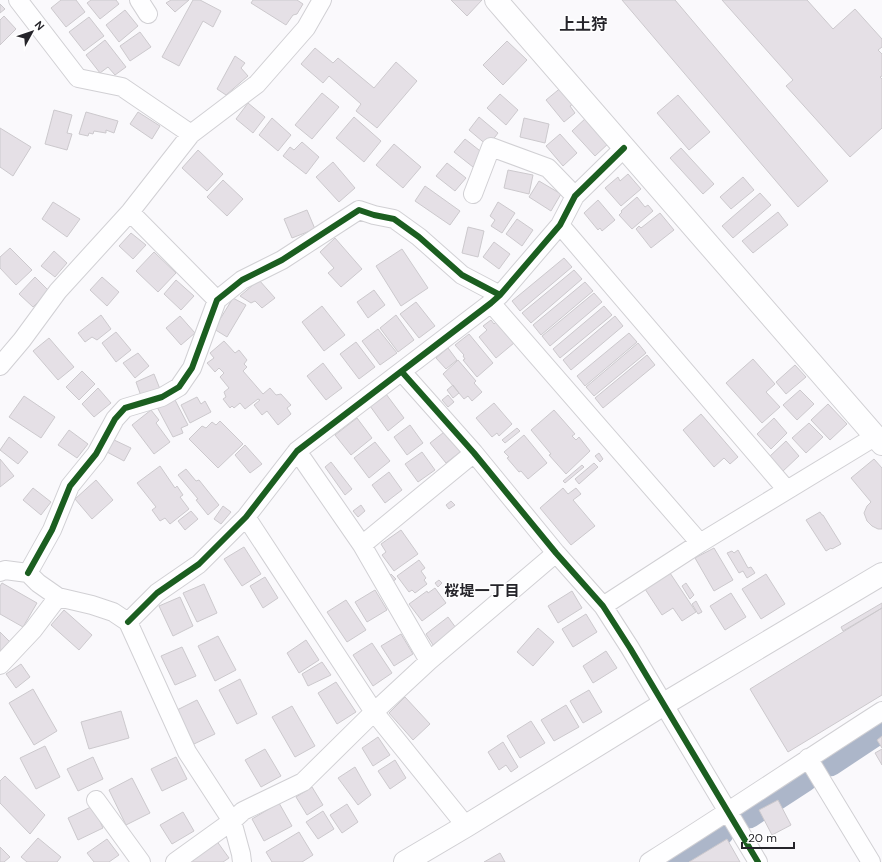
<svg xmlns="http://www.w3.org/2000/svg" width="882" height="862" font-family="'DM Sans','Noto Sans JP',sans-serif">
	<rect width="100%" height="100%" fill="#faf9fc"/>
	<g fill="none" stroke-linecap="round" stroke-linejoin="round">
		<path stroke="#acb6c9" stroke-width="31" d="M829,761L882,726
			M748,813L803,777
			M670,862L719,831"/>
	</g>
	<path fill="#e5e0e6" stroke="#ccc9cd" d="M61,0H76L85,12L66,27L51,8Z
		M91,0H116L119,4L100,19L87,3Z
		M171,0H189L175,12L166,3Z
		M193,0H200L221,11L213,27L203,21L179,66L162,57Z
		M253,0H297L303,4L297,14L293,15L286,25L251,3Z
		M451,0H482L467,16Z
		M622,0H675L828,181L798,207Z
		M722,0H807L833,29L855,9L882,39V47L878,50L882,54V76L880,77L882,79V128L850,157L786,86L793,80Z
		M0,4L5,9L0,13Z
		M125,10L138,26L119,42L106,25Z
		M4,16L16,29L0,45V20Z
		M89,17L104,36L84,51L69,32Z
		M140,32L151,47L130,61L120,46Z
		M105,40L126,67L115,75L108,67L100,73L86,55Z
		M507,41L527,60L503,85L483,65Z
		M315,48L333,63L338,58L374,88L396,62L417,81L377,128L356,111L361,104L329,76L323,83L301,64Z
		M235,56L245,63L241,68L248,76L226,95L217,89Z
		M563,86L576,102L570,106L575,113L564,122L546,100Z
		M322,93L339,107L312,139L295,125Z
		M500,94L518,110L506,125L487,108Z
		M678,95L710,132L689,150L657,113Z
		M248,103L265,117L253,133L236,119Z
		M54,110L72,115L67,133L72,134L67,150L45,144Z
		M86,112L118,121L114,133L106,130V133L94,131L93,134L89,133L88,136L79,134Z
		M138,112L160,126L152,139L130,124Z
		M354,117L381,141L364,162L336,138Z
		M479,117L498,133L488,146L469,130Z
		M587,117L610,142L595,156L572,131Z
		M272,118L291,135L278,151L259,135Z
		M524,118L549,124L545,143L520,137Z
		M0,128L31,147L13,176L0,167Z
		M560,134L577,153L563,166L546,146Z
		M465,139L484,154L473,167L454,152Z
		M302,142L319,157L306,174L283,156L290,147L294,150Z
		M394,144L421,167L403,188L376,165Z
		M681,148L714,184L703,194L670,158Z
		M198,150L223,174L207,191L182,168Z
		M333,162L355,188L339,202L316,177Z
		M447,163L466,178L455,191L436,176Z
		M508,170L533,175L529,194L504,188Z
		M628,174L641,189L621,206L605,188L618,177L620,181Z
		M743,177L754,190L731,209L720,197Z
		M223,180L243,199L227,216L207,197Z
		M539,181L561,194L551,211L529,197Z
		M425,186L460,211L450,225L415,201Z
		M760,193L771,205L733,238L722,226Z
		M637,197L645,207L648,205L653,211L632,229L619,215L622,212L621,211Z
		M598,200L615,220L602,231L600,228L598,230L584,213Z
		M53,202L80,219L67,237L42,219Z
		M498,202L515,213L502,233L491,226L495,220L490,216Z
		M307,210L315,229L292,238L284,219Z
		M778,212L788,225L753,253L742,241Z
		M660,213L674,230L651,248L636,229L639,226L641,228Z
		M517,219L533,230L522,246L506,234Z
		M468,227L484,231L478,257L462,253Z
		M131,233L146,245L133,259L119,246Z
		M335,238L362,269L341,287L328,273L334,268L320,252Z
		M494,242L510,254L499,269L483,257Z
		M10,248L32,270L16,285L0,268V257Z
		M402,249L428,288L401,306L376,266Z
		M54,251L67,263L55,277L41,266Z
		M154,252L176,273L158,292L136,271Z
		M564,258L572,267L520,311L512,301Z
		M574,270L582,279L531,323L522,313Z
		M35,277L49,291L33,307L19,294Z
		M102,277L119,292L107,306L90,290Z
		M176,280L194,296L181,310L164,294Z
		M259,280L275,298L262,308L255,301L251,303L240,296Z
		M585,282L593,291L541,335L533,325Z
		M374,290L385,305L368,318L357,302Z
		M594,293L602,302L550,346L542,336Z
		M233,298L246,305L227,337L214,329Z
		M416,302L435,326L419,338L400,314Z
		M322,306L345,335L324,351L302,322Z
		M604,306L612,315L560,358L553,349Z
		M101,315L111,329L97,340L92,337L85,342L78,333Z
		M396,315L414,340L398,352L380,328Z
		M180,316L195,333L181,345L166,328Z
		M615,316L623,326L571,370L563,360Z
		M491,320L494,324L496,322L514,343L496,358L479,337L487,330L483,326Z
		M378,329L397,353L380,365L362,341Z
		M116,332L131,350L116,362L102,343Z
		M629,333L637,342L585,386L577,376Z
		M469,334L493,363L477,377L463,360L465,359L463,356L464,355L455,345Z
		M49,338L74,367L58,380L33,351Z
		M224,341L235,353L239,350L247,360L244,364L247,367L243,371L263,394L270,388L276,395L281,394L291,405L287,408L291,414L278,425L267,411L262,415L254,405L260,400L258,399L245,409L240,403L234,408L232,406L230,408L223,399L226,397L224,392L229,388L220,377L224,373L219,368L215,372L207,363L214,358L210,353Z
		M356,342L375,367L359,379L340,354Z
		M638,343L646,353L594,396L586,387Z
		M448,348L457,360L446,369L436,358Z
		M138,353L149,366L135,378L123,363Z
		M647,355L655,365L603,408L595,398Z
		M753,359L775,384L766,392L780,407L762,423L726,383Z
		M458,360L476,381L474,383L482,392L472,401L468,396L464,399L443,374Z
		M323,363L342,388L326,400L307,376Z
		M795,365L806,377L786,394L776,382Z
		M82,371L95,384L79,400L66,387Z
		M154,374L160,389L141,396L136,382Z
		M453,385L459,393L453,398L447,390Z
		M98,388L111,403L94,417L82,404Z
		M800,390L814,404L797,420L783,405Z
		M386,394L404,418L388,431L370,406Z
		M448,395L454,402L448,407L442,400Z
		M24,396L55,417L41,438L9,417Z
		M197,397L201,404L205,401L211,412L190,423L181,405Z
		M174,398L188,425L181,428L183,433L173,437L157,407Z
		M494,403L512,424L499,436L497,433L492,437L476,418Z
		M828,404L847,424L830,440L811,420Z
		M151,410L159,420L156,423L170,442L154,454L132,425Z
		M554,410L575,434L572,436L576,440L579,437L590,451L566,474L549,455L551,454L531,430Z
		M701,414L738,457L730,464L724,458L714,467L683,430Z
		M357,418L372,438L351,455L335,435Z
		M774,418L787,433L771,449L757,434Z
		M220,421L243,444L218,468L189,439L202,426L206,428L212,422L216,425Z
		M809,423L823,437L806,453L792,438Z
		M410,425L423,443L407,455L394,437Z
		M517,428L520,431L505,443L502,440Z
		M448,429L464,449L446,463L430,443Z
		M69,430L88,444L77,458L58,445Z
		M524,435L547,463L528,479L521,471L519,472L507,458L509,457L504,452Z
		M9,437L28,452L18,464L0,450Z
		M112,439L131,448L124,461L107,452Z
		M786,441L799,456L782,472L769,457Z
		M375,442L390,461L369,478L354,458Z
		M245,445L262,464L250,473L235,455Z
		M422,452L435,470L418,482L405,464Z
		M599,453L603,459L600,462L595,456Z
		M0,459L14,476L0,487Z
		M874,459L882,468V529H878L872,526L867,521L864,513L867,506L871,502L851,478Z
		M331,462L352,489L345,495L325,467Z
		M594,463L598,467L579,484L575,479Z
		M582,465L584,467L565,483L563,481Z
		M160,466L175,488L177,486L183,495L180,497L189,509L170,524L165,518L160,521L152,510L156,507L137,483Z
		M186,469L196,481L199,480L219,505L208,515L196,500L198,499L178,475Z
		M389,472L402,490L385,503L372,485Z
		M96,480L113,500L92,519L75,499Z
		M33,488L51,502L41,515L23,500Z
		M563,488L568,494L576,488L581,494L573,500L595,526L571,545L540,508Z
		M451,501L455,505L449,509L446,505Z
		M361,505L365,511L358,517L353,511Z
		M223,506L231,512L221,524L214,519Z
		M191,511L198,519L185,530L178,521Z
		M820,512L822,515H823L841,544L832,549L831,548L826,551L806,520Z
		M401,530L418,554L394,571L382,555L386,552L381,544Z
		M244,547L261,574L242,586L224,559Z
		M714,548L733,580L714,591L695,558Z
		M738,550L748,568L751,567L755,573L747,578L743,571L739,573L727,553L732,551L734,553Z
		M419,560L425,568L421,571L426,578L424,580L427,584L415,593L412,590L409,592L397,576Z
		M670,573L696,612L682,621L673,608L662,615L645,589Z
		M391,574L396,579L390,584L386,579Z
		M766,574L785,604L761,619L742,589Z
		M265,577L278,598L263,608L250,586Z
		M439,580L442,583L438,587L435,583Z
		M2,583L37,603L23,627L0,614V586Z
		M686,583L694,595L690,599L682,586Z
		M204,584L217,613L197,622L183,593Z
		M435,588L446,603L422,621L409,604L427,591L428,593Z
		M375,590L387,610L367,622L355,602Z
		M572,591L582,608L558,623L548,606Z
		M731,593L746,617L725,630L710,606Z
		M180,597L193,626L173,636L159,606Z
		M346,600L366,630L347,642L327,612Z
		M696,601L702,612L698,614L692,604Z
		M882,603V608L843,631L841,627Z
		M882,608V695L788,752L750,689Z
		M64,610L92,635L79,650L51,625Z
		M586,614L597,632L573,647L562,629Z
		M448,617L456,628L433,645L426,634Z
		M538,628L554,642L533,666L517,652Z
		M0,632L11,643L0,654Z
		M401,634L413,654L394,666L381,646Z
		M218,636L236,670L215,681L198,646Z
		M306,640L319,660L299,673L287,653Z
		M372,643L392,673L373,686L353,655Z
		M182,647L196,676L175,685L161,656Z
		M606,651L617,668L593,683L583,666Z
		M322,662L331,675L308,686L302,674Z
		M21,664L30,677L16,688L6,674Z
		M240,679L257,714L237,724L219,690Z
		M336,682L356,712L337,724L318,693Z
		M33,689L57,731L34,745L9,703Z
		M589,690L602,712L583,723L570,701Z
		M405,697L430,724L413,740L389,713Z
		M197,700L215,734L194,744L177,710Z
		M566,705L579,727L554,741L541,720Z
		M292,706L315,746L295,757L272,717Z
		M121,711L129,738L89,749L81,722Z
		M531,721L545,743L520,758L507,736Z
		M882,736V748L877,740Z
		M378,737L390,755L373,766L362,748Z
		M503,742L518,767L511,772L506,765L499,770L488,752Z
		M45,746L60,777L36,789L20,758Z
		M265,749L281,776L261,787L245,760Z
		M882,749V765L875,753Z
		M93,757L103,779L78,791L67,769Z
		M176,757L187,779L162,791L151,769Z
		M395,760L406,778L390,789L378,771Z
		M355,767L371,795L358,805L338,778Z
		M5,776L45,815L30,834L0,803V781Z
		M132,778L150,813L126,825L109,790Z
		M312,787L323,805L307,815L296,797Z
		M778,800L791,825L772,835L759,810Z
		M279,803L292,826L264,841L252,819Z
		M347,804L358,822L342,833L330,815Z
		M93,806L103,828L78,840L68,818Z
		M323,811L334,829L318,839L306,822Z
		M183,812L194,831L172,844L160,825Z
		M299,832L313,855L302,862H272L266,852Z
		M38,838L61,857L57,862H27L21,857Z
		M107,839L119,855L109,862H94L87,853Z
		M727,839L740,862H689Z
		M216,840L229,858L223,862H185Z
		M0,847L10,857L4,862H0Z
		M500,853L505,862H484Z"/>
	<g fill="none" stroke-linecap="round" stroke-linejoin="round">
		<g stroke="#d1d0d4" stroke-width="20">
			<path id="minor" d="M18,0L78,78L122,87L191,134
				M139,0L148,14
				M473,194L491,147L548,168L575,196
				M130,212L217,300
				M560,225L787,490
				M491,303L700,543
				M0,366L22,340L58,291L130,212L191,134L257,84L306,28L322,0
				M402,372L474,453L556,553L603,606L630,648L758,862
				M297,451L362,545L429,661
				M246,517L374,712L466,826
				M362,545L474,453
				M0,572L5,570L28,573L38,583L58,597L92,605L113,612L128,622L187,752L232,821L241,854L242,862
				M28,573L52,530L70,486L96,454L115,419L125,408L162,397L179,387L192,368L217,300L242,280L282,260L359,210L374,215L394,219L419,237L462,275L500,295
				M603,606L700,543L876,436
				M128,622L157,593L199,564L246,517L297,451L491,303L500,295L560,225L575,196L624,148
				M0,665L33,630L58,597
				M808,758L871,862
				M96,800L141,862
				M175,862L232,821L243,811L303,782L374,712L429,661L556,553
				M649,862C727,813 804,761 882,711"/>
		</g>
		<g stroke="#d1d0d4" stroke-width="24">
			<path id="tertiary" d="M496,0L882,444
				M405,862L466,826L664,704L882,574"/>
		</g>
		<use href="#minor" stroke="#fefeff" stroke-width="18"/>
		<use href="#tertiary" stroke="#fefeff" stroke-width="22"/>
		<g stroke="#fff" stroke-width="8">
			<path id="cycleway" d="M402,372L474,453L556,553L603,606L630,648L758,862
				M28,573L52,530L70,486L96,454L115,419L125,408L162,397L179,387L192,368L217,300L242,280L282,260L359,210L374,215L394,219L419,237L462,275L500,295
				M128,622L157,593L199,564L246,517L297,451L491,303L500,295L560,225L575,196L624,148"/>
		</g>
		<use href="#cycleway" stroke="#1b5e20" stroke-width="6"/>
	</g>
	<g text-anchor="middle" stroke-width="3" stroke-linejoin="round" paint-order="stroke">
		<g font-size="15" font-weight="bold" fill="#25242a" stroke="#fff">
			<text x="482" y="596">桜堤一丁目</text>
		</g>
		<g font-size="16" font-weight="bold" fill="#25242a" stroke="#fff">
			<text x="583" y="30">上土狩</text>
		</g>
	</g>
	<g transform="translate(32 32) rotate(50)" stroke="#ffffff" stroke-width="3" paint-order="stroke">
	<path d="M0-3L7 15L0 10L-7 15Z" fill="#25242a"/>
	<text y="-6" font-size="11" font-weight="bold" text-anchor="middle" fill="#25242a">N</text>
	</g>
	<path d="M742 842v6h52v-6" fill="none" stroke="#25242a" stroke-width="2"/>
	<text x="748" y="842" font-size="12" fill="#25242a" stroke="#ffffff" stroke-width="3" paint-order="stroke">20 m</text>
</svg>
